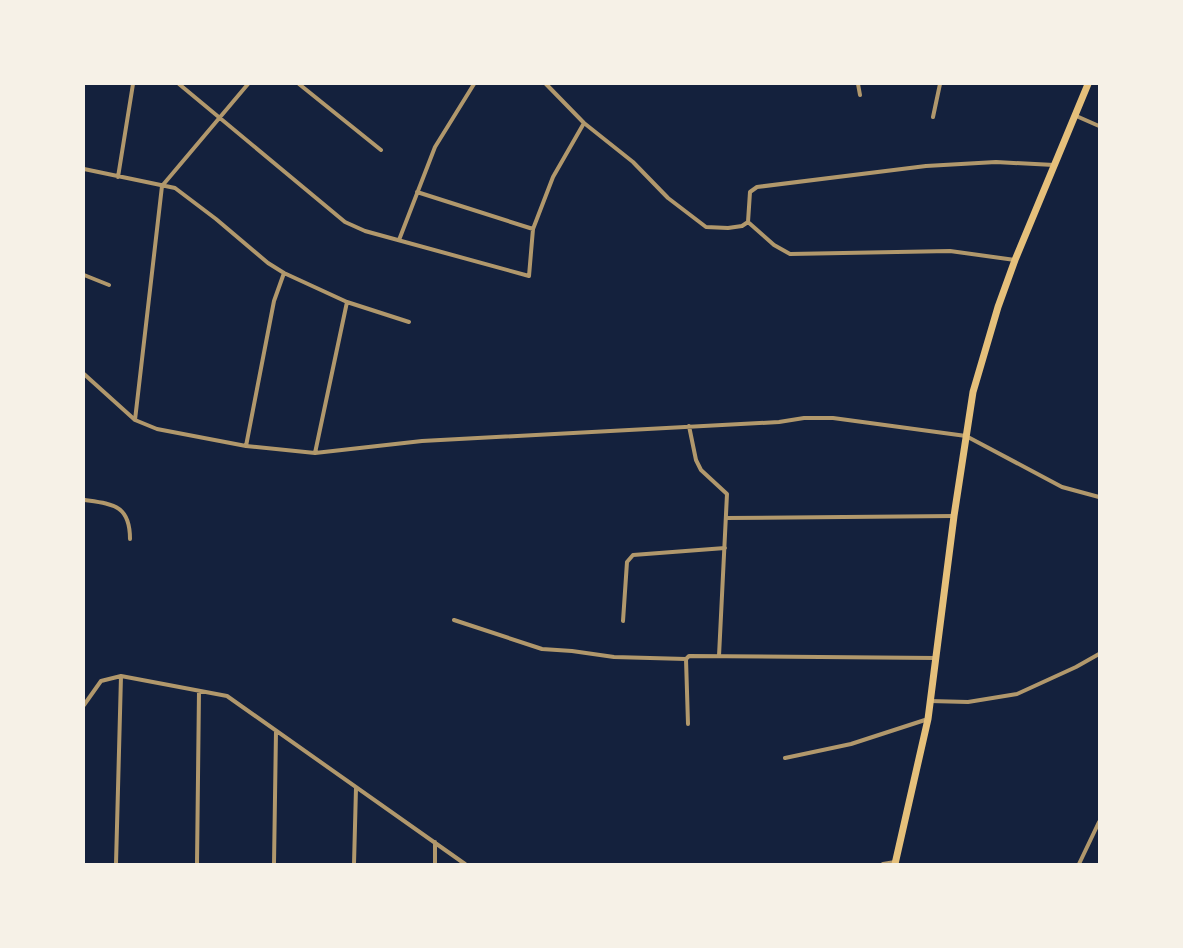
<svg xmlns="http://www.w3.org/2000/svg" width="1183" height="948" font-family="Overpass,sans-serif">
	<rect width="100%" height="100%" fill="#14213d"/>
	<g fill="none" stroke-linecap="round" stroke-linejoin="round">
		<path stroke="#b1986c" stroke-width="4" d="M179,84L345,222L365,231L529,276L533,229L553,177L584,123
			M299,84L381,150
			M546,84L584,123L633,162L668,198L706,227L728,228L742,226L748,222L750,192L757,187L926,166L996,162L1054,165
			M858,84L860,95
			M1074,115L1099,126
			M933,117L940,84
			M84,169L175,188L216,219L268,263L284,273L347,302L409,322
			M118,177L133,84
			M417,192L533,229
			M748,222L774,245L790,254L950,251L1015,260
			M399,240L435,147L474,84
			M84,275L109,285
			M84,374L135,420L157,429L246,446L315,453L422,441L779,422L804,418H833L966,436L1062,487L1099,497
			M135,420L162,186L248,84
			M689,426L696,460L701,470L727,494L719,656
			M246,446L274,301L284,273
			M315,453L347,302
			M85,500C113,504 130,505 130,539
			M726,518L954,516
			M454,620L542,649L572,651L614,657L686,659
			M623,621L627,562L633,555L725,548
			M930,701L968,702L1017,694L1076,667L1099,654
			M84,705L101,681L121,676L227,696L465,864
			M688,724L686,659L689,656L936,658
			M785,758L851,744L928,719
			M116,864L121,676
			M197,864L199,691
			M274,864L276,731
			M354,864L356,788
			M435,864V842
			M883,864L895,862
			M1079,864L1099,822"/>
		<path stroke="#e5c07b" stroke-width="7" d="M895,864L928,719L954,516L973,392L998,307L1015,260L1088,84"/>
	</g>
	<rect width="1183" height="948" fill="none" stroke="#f6f1e7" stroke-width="170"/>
</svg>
